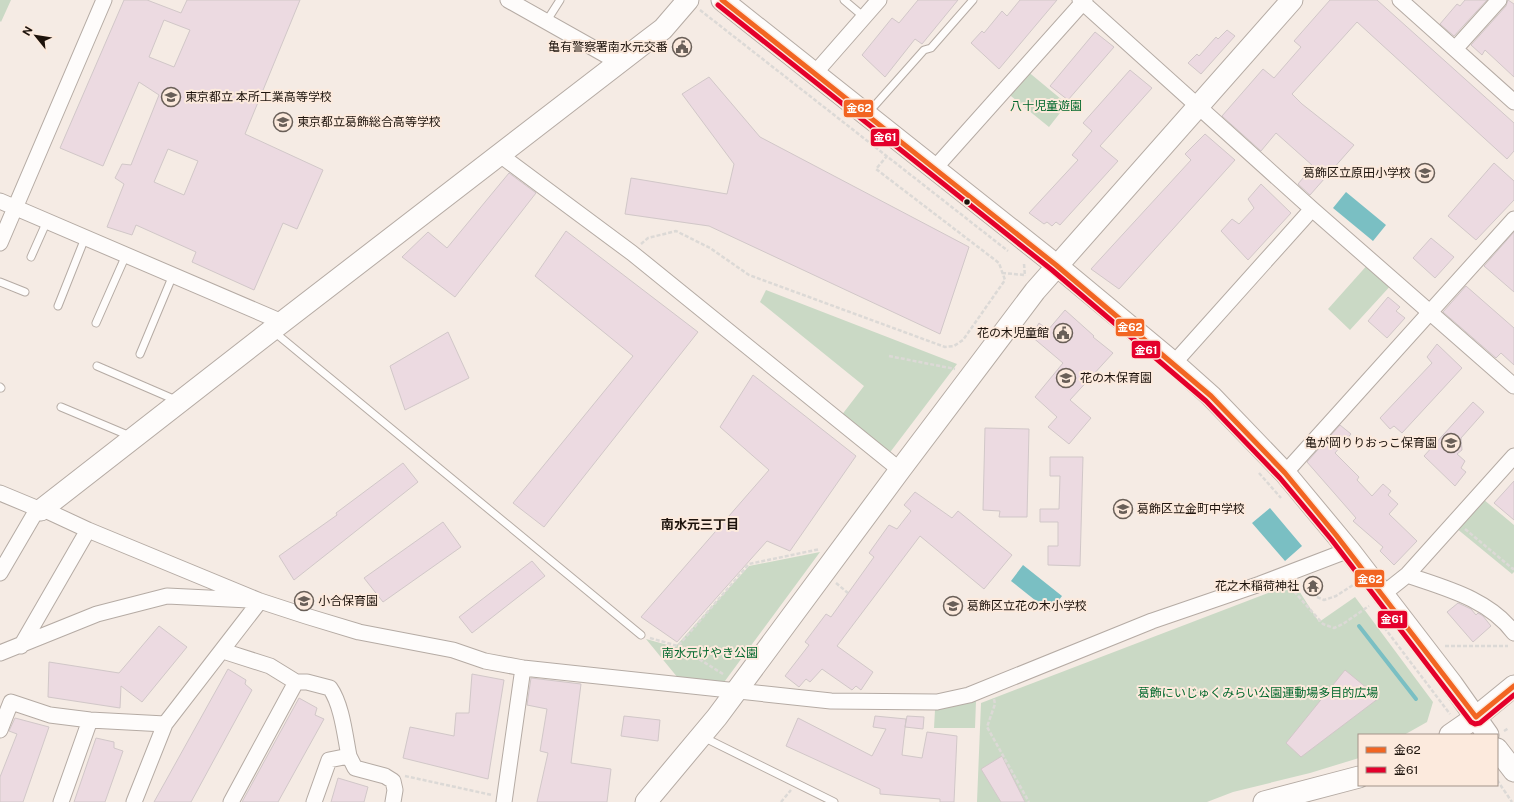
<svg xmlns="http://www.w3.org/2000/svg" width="1514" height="802" font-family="'Public Sans','Noto Sans JP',sans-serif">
	<rect width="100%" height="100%" fill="#f5ebe4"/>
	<path fill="#cad9c5" d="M0,0H11L1,22L0,21Z
		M1026,70L1067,104L1049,127L1006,92Z
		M1370,262L1393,283L1350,330L1328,309Z
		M766,290L957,364L888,455L841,416L864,386L760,302Z
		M1483,499L1514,525V572L1512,574L1456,528Z
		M820,552L722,685L678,678L646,639L675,647L749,566Z
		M1294,583L1319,622L1355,597L1433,702L1427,722L1404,735H1359V758L1310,773L1233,792L1207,802H977L981,703Z
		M976,701L975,728H934L935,710Z"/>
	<path fill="#7abfc3" d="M1346,192L1386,225L1373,241L1333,208Z
		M1270,508L1302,546L1285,561L1252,523Z
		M1023,565L1062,596L1050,612L1011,581Z"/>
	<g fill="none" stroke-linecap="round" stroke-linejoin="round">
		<path stroke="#7abfc3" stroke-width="4" d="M1359,626L1416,699"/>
	</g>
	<path fill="#ecdae1" stroke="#d1c7c8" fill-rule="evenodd" d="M124,0H147L181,13L187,0H300L245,134L323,170L297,229L283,223L254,290L192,262L196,252L136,225L132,235L107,227L124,184L115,178L122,164L131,165L159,95L139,82L103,166L60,148ZM164,20L190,30L174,67L149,57ZM168,149L198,161L184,195L154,182Z
		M918,0H958L922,44L915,39L885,77L862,55L892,18L899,23Z
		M1020,0H1057L999,69L971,43L982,31L984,33L1002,11L1007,16Z
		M1330,0H1377L1514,123V151L1507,159L1357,22L1292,94L1302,104L1354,145L1310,195L1298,184L1313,166L1276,133L1261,151L1222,116L1263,69L1274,78L1301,47L1294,41Z
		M1465,0H1487L1454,36L1440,24L1457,4L1460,6Z
		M1508,0L1514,4V77L1485,50L1482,55L1471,45L1506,6Z
		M1227,30L1235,36L1201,74L1188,63L1197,54L1199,56L1216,37L1218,39Z
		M1095,32L1114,47L1068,100L1050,86Z
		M1130,70L1152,88L1100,146L1118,161L1060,225L1056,222L1052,226L1047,222L1044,224L1029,213L1078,160L1072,155L1092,131L1083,123Z
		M709,77L760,137L969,247L940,334L709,226L625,214L631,178L727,194L734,164L682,94Z
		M1205,134L1235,160L1119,289L1091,269L1191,160L1185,154Z
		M1494,163L1514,181V200L1476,240L1448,216Z
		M509,173L536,193L455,297L402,257L428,232L447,248Z
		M1261,184L1291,213L1248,260L1221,231L1232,219L1239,224L1254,208L1248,199Z
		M566,231L698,332L544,527L513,503L633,356L535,276Z
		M1514,232V292L1484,266Z
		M1431,238L1454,257L1435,278L1413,258Z
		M1466,286L1514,328V365L1501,353L1496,358L1443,312Z
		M1388,297L1400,307L1396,311L1405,318L1387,338L1368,321Z
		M1065,310L1094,336L1093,337L1113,353L1070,400L1091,418L1069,444L1048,427L1057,417L1035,397L1063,363L1031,336L1039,323L1048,330Z
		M448,332L469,378L405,410L390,366Z
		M1437,344L1462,368L1402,433L1394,426L1390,429L1380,418L1432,363L1427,357Z
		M753,375L856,456L790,551L767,541L677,642L641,617L769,470L720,427Z
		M1473,402L1484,412L1461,438L1462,450L1457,454L1465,461L1461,468L1466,472L1455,486L1424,456Z
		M1340,425L1351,434L1335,453L1359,477L1357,480L1372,496L1383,484L1391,491L1388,495L1398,504L1389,514L1417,541L1394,565L1380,551L1383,547L1353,521L1356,518L1307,462Z
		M985,428L1029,429L1027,517H999L1000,511L983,510Z
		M1050,457H1083L1080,566L1048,565V546H1058V522H1040V509H1059L1060,476H1050Z
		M403,463L418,482L294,580L279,556L337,515L336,513Z
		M1514,481V520L1494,503Z
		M915,492L952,518L958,511L1012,555L984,589L920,536L837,646L873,672L861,690L856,686L852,690L822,669L810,682L806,679L799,687L785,676L809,645L805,642L826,614L831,617L874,557L869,553L889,525L897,529L911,511L904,505Z
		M443,522L461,547L383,602L364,578Z
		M532,561L545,576L472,633L459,617Z
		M1316,578L1321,588L1310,594L1305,584Z
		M1458,603L1471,609L1476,615L1478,613L1483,616L1491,626L1473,642L1447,612Z
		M159,626L187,647L142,702L121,686L120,708L48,697L49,662L119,673Z
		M228,669L246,680L245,684L252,690L191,802H154Z
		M1345,670L1379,698L1301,757L1286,743Z
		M472,674L504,680L488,779L403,758L410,727L454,736L456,713H469Z
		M531,678L581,684L571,763L611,769L607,802H537L548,753L540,751L547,709L527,705Z
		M299,698L317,708L315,715L324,719L278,802H242Z
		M624,716L660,720L658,741L621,736Z
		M875,716L906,719L902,755L922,758L927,732L957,736L954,802H940V799L880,794V789L786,746L798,718L872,756L886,729L873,727Z
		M907,716L924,717L923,729L905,727Z
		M15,718L49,727L23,802H0V777L17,734L9,731Z
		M96,738L114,742V748L123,751L105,802H74Z
		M1002,756L1025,802H1001L981,769Z
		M338,778L368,787L364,802H331Z"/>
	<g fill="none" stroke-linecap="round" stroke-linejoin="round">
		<g stroke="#b5aba4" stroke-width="9">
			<path id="lane" d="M844,0L864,17
				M546,22L560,0
				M868,113L924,50L931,48L973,0
				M31,257L47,221
				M0,282L25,292
				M58,306L85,238
				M96,323L126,255
				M273,331L641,635
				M140,354L173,275
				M97,366L178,401
				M0,387L1,388
				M61,407L130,436
				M703,737L834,802"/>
		</g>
		<g stroke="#b5aba4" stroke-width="17">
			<path id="street" d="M508,0L620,63
				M1080,0L1312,209L1514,386
				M1400,0L1514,102
				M1455,49L1499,0
				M815,73L879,0
				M500,155L632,253L900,470
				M934,169L1085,0
				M0,201L282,322
				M0,243L104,0
				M1174,363L1312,209
				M1285,473L1514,219
				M0,493L41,510H45L88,530L260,601L306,616L359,632L453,650L485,661L523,668L831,701L937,702L969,695L1152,621L1260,584L1349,550
				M0,573L38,508
				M1407,575C1445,588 1489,599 1514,633
				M1383,594L1407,575L1514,456
				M21,646L88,530
				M223,651L270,666L296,682L231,802
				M0,653L97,614L167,596L249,600
				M296,682H307L330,688C342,705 345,736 349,756L329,760L314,802
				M0,730L11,702L50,715L90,720L165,724
				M349,756L355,768L385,776L393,781L395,790L393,802
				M61,802L90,720
				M134,802L165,724L260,601
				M504,802L523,668"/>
		</g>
		<g stroke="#b5aba4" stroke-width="23">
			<path id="secondary" d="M722,0L1056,265L1174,363L1211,396L1285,473L1349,550L1452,684L1488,735
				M41,510L272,330L647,41L663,29L688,0
				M1450,735L1476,717L1514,686
				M1497,749L1514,771
				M646,802L717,717L900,470L1035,291L1292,0
				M1264,802L1359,777"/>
		</g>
		<path stroke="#dcd9d6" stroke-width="2.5" stroke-dasharray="4 2" stroke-linecap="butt" d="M700,10L1008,251
			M641,244L648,238L676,231L710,248L749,275L945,347L954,346L963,340L1005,280L999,263L876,169L887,156
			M1024,264L1025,276
			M1002,273L1025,275
			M889,356L955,369
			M1259,473L1281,498
			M1465,529L1513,569L1514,568
			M836,583L848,593
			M1290,587L1323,624L1334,628L1343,624L1369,606
			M1317,597L1324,600L1336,596L1353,585
			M1377,618L1450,714
			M650,638L678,646
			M1445,646H1508
			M723,674L678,646L749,564L820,549
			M994,699L995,704L987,727L1029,802
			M1504,731L1509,728
			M405,776L492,795
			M1497,780L1512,802
			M781,802L791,790"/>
		<use href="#lane" stroke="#fefcfb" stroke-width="7"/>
		<use href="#street" stroke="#fefcfb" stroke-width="15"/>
		<use href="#secondary" stroke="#fefcfb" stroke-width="21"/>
		<g stroke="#fceadd" stroke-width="8">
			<path id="bus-1" d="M722,0L1056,265L1211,396L1285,473L1336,535L1476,717
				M1476,717L1514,686"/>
		</g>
		<g stroke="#fceadd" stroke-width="8">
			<path id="bus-2" d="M718,5L1052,270L1206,401L1280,478L1331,539L1471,722L1475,724L1480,723L1514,695"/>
		</g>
		<use href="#bus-1" stroke="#f26522" stroke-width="5"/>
		<use href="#bus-2" stroke="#e4002b" stroke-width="5"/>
	</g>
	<defs>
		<g id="civic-ring" transform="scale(1)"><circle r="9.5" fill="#fceadd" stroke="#695f58" stroke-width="1.5"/><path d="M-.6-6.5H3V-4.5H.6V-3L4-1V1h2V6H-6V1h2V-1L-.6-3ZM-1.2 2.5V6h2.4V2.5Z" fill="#695f58"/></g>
		<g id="school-ring" transform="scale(1)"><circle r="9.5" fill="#fceadd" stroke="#695f58" stroke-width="1.5"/><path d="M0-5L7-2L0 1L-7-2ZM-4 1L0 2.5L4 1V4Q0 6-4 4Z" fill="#695f58"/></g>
		<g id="temple-ring" transform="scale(1)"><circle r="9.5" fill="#fceadd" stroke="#695f58" stroke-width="1.5"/><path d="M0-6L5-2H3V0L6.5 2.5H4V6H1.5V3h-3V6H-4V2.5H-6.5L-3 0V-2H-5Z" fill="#695f58"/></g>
	</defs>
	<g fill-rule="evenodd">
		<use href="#civic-ring" x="682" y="47"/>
		<use href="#school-ring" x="171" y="97"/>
		<use href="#school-ring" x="283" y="122"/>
		<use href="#school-ring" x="1425" y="173"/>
		<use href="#civic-ring" x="1063" y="333"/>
		<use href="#school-ring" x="1066" y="378"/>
		<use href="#school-ring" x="1451" y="443"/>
		<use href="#school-ring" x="1123" y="509"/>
		<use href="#temple-ring" x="1313" y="586"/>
		<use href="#school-ring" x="304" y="601"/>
		<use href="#school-ring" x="953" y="606"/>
	</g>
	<circle fill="#1d130c" stroke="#fceadd" stroke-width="1.5" cx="967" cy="202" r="3.5"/>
	<g text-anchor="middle" stroke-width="4" stroke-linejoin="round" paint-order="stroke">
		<g font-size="12" fill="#1d130c" stroke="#fceadd" text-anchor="start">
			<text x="668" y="51" text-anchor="end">亀有警察署南水元交番</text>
			<text x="185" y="101">東京都立 本所工業高等学校</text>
			<text x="297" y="126">東京都立葛飾総合高等学校</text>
			<text x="1411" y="177" text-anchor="end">葛飾区立原田小学校</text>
			<text x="1049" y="337" text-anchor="end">花の木児童館</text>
			<text x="1080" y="382">花の木保育園</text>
			<text x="1437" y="447" text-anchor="end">亀が岡りりおっこ保育園</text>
			<text x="1137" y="513">葛飾区立金町中学校</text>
			<text x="1299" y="590" text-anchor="end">花之木稲荷神社</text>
			<text x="318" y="605">小合保育園</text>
			<text x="967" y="610">葛飾区立花の木小学校</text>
		</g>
		<g font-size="12" fill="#02682d" stroke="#fceadd">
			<text x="1046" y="110">八十児童遊園</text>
			<text x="710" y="657">南水元けやき公園</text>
			<text x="1258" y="697">葛飾にいじゅくみらい公園運動場多目的広場</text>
		</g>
		<g font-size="13" font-weight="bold" fill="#1d130c" stroke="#fceadd">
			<text x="700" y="529">南水元三丁目</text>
		</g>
	</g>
	<g stroke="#fceadd" stroke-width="1.5">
		<rect x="843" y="99" width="31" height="19" rx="4" fill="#f26522"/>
		<rect x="870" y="128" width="30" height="19" rx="4" fill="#e4002b"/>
		<rect x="1115" y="318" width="30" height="19" rx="4" fill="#f26522"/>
		<rect x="1131" y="340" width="30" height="19" rx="4" fill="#e4002b"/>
		<rect x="1354" y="569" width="31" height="19" rx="4" fill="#f26522"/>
		<rect x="1377" y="610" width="31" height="19" rx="4" fill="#e4002b"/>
	</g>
	<g font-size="11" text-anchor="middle" font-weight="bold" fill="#fff">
		<text x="859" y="112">金62</text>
		<text x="885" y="141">金61</text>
		<text x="1130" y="331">金62</text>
		<text x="1146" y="354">金61</text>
		<text x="1370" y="583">金62</text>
		<text x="1392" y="623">金61</text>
	</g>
	<rect x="1358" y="734" width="140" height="52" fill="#fceadd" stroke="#a39489"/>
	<rect x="1366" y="747" width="20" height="6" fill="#f26522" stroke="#a39489"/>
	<text x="1394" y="754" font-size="12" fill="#1d130c">金62</text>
	<rect x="1366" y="767" width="20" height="6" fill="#e4002b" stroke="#a39489"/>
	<text x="1394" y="774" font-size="12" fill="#1d130c">金61</text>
	<g transform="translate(36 36) rotate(300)" stroke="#fceadd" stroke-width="3" paint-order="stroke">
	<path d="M0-3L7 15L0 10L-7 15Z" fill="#1d130c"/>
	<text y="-6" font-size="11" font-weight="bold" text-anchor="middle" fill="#1d130c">N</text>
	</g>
</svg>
